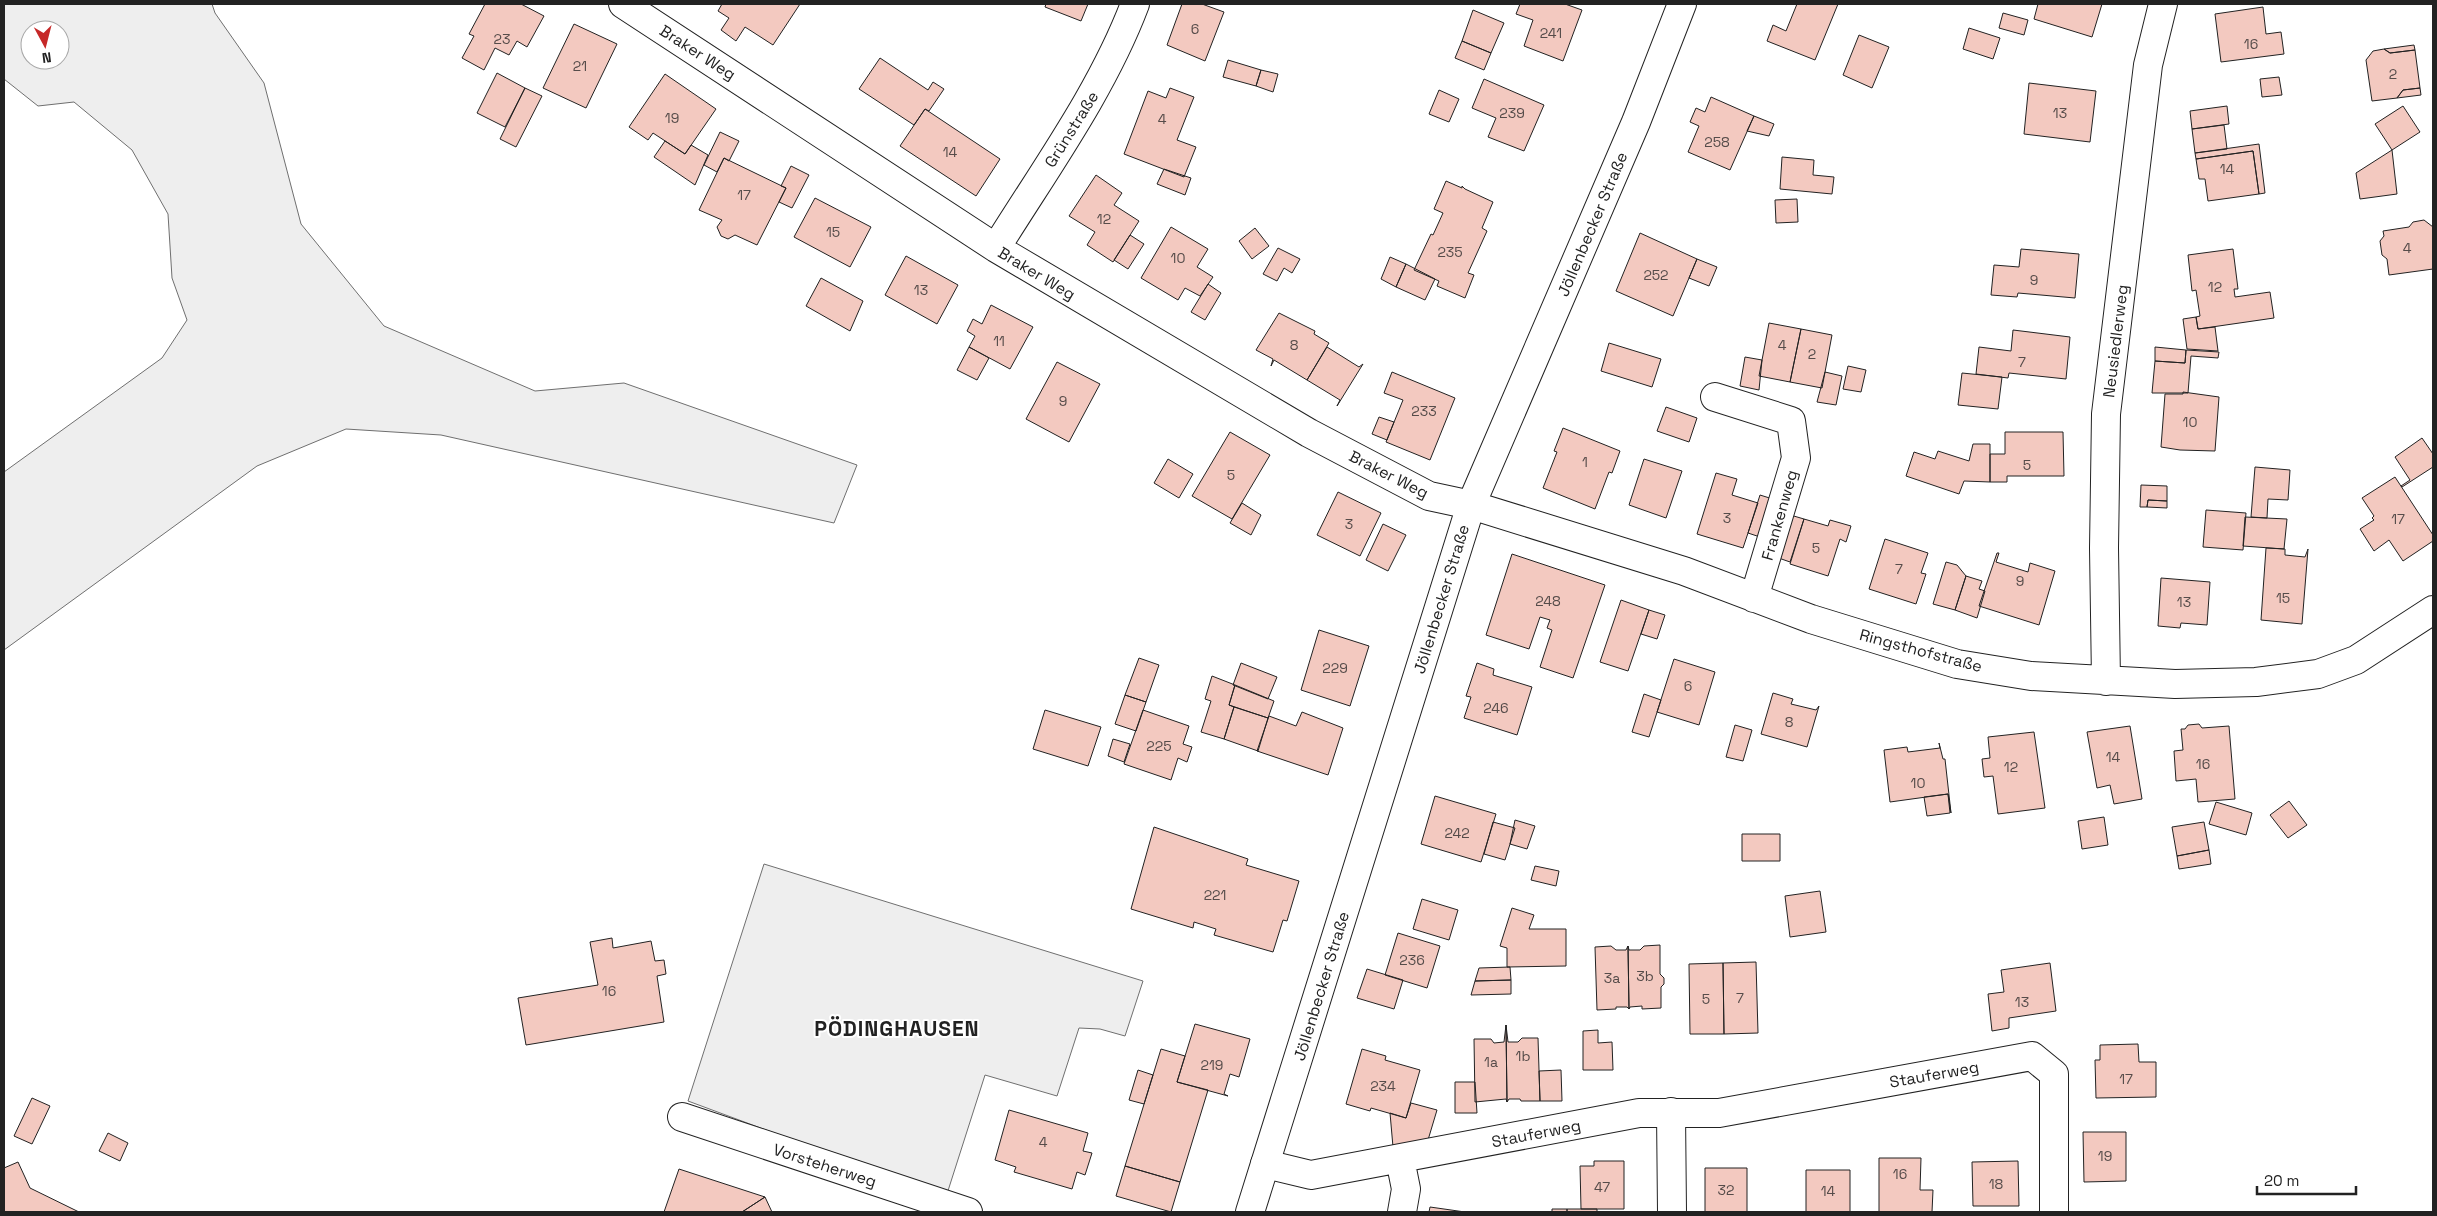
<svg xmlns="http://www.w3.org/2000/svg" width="2437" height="1216" font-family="'Space Grotesk',sans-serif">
	<rect width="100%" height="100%" fill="#fff"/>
	<path fill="#eee" stroke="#6f6f6f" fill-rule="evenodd" d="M4,4H212L215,13L264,83L301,224L384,326L535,391L624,383L857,465L834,523L441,435L346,429L257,466L4,650V472L162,358L187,320L172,278L168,214L132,150L74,102L38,106L4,79ZM30,30H60V60H30Z
		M764,864L1143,981L1125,1036L1100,1029L1079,1028L1057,1096L985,1075L946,1197L688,1101Z"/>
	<path fill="#f3c9c0" stroke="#222" d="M485,4H521L544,16L527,47L517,41L509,55L495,48L484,70L462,58L474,36L469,34Z
		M722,4H800L773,45L745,27L736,41L721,30L729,18L718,11Z
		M1046,4H1088L1081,21L1045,7Z
		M1182,4H1202L1224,12L1205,61L1167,45Z
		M1520,4H1565L1582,10L1563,61L1524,46L1533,20L1516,14Z
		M1797,4H1838L1815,60L1767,41L1773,25L1786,31Z
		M2038,4H2102L2092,37L2034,19Z
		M2263,7L2266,34L2281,32L2284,54L2221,62L2215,14Z
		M1473,10L1504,23L1491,53L1462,41Z
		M2003,13L2028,20L2024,35L1999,28Z
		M574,24L617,44L586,108L543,88Z
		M1969,28L2000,38L1993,59L1963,49Z
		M1859,35L1889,47L1872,88L1843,75Z
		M1462,41L1491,53L1484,70L1455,58Z
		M2414,45L2415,50L2390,53L2384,49Z
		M2384,49L2390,53L2415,50L2420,88L2403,90L2397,98L2372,101L2366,60L2373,51Z
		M880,58L928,90L933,82L944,89L929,111L925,109L914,125L859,89Z
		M1228,60L1261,70L1256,86L1223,77Z
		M1261,70L1278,74L1273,92L1256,86Z
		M497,73L525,88L505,127L477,113Z
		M665,74L716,109L685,154L653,133L648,140L629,127Z
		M2279,77L2282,95L2262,97L2260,79Z
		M1484,79L1544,105L1524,151L1488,137L1496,118L1472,108Z
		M2029,83L2096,91L2090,142L2024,134Z
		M525,88L542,96L516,147L500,139Z
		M1170,88L1194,97L1177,140L1196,147L1184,177L1124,154L1148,91L1166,98Z
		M2420,88L2421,95L2397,98L2403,90Z
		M1439,90L1459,99L1449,122L1429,114Z
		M1711,97L1754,116L1730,170L1688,152L1699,126L1690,122L1696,108L1705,112Z
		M2227,106L2229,124L2192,129L2190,111Z
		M2403,106L2420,132L2392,150L2375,124Z
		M925,109L1000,159L976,196L900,146Z
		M1754,116L1774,124L1769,136L1747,131Z
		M2224,125L2227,149L2195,153L2192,129Z
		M720,132L739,141L729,161L724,158L717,172L704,165Z
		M665,141L685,154L691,145L708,155L695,185L654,157Z
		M2259,144L2265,193L2259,194L2253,151L2196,159L2195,153Z
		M2392,150L2397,194L2360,199L2356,173Z
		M2253,151L2259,194L2208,201L2205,179H2199L2196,159Z
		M1782,157L1814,160L1813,175L1834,177L1832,194L1780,189Z
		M724,158L786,188L757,245L735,235L728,239L721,236L717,227L722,220L699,210Z
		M791,166L809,175L792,208L779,202L786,188L781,186Z
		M1164,169L1191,178L1185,195L1157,184Z
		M1096,175L1122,193L1114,205L1139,221L1113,262L1087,245L1095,232L1069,216Z
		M1446,181L1462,188V186L1465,189L1493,202L1482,228L1487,231L1468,273L1474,275L1465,298L1437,286L1439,281L1414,270L1431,234L1433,235L1443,213L1434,209Z
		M815,198L871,227L850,267L794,237Z
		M1797,199L1798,222L1776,223L1775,200Z
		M2424,220L2433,227V269L2389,275L2387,259L2382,255L2380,241L2384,236L2383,231L2409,227L2413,222Z
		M1171,227L1208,249L1197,267L1213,277L1200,296L1185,288L1178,300L1141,278Z
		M1255,228L1269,246L1252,259L1239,241Z
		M1640,233L1697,259L1673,316L1616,291Z
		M1130,235L1144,244L1128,269L1114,260Z
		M1278,248L1300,259L1292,273L1284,268L1277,281L1263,274Z
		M2021,249L2079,254L2075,298L2018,293L2017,297L1991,295L1994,265L2019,267Z
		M2233,249L2238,289H2234L2235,297L2270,292L2274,318L2198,329L2196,317L2200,316L2196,290L2192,291L2188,255Z
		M906,256L958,285L937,324L885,295Z
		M1390,257L1406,264L1396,287L1381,279Z
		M1697,259L1717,267L1709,286L1689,278Z
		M1406,264L1435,279L1425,300L1396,287Z
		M821,278L863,301L850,331L806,306Z
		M1208,284L1221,293L1205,320L1191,312Z
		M991,305L1033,327L1010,369L969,347L975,336L967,331L973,319L982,324Z
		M1279,313L1315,331L1314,334L1329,343L1307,380L1274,360L1271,366L1273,359L1256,350Z
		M2196,317L2198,329L2215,327L2218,351L2187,349L2183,319Z
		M1769,323L1801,329L1790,382L1759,376Z
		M1801,329L1832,335L1822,388L1790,382Z
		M2013,330L2070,337L2066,379L2009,373L2008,378L1976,374L1979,347L2011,351Z
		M1609,343L1661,359L1652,387L1601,371Z
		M969,347L989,358L977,380L957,370Z
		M1327,347L1359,367L1363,364L1337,406L1340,400L1307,380Z
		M2155,347L2186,350L2185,363L2155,361Z
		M2186,350L2219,352L2218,358L2191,356L2188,393H2152L2155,361L2185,363Z
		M1745,357L1762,360L1759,390L1740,386Z
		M1057,362L1100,384L1069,442L1026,419Z
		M1848,366L1866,370L1861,392L1843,389Z
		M1392,372L1455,398L1430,460L1386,442L1403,400L1384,393Z
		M1825,372L1842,376L1836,405L1817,402Z
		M1962,373L2002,377L1998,409L1958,405Z
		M2183,392L2219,397L2215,451L2180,450L2161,447L2165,394H2183Z
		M1666,407L1697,418L1689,442L1657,431Z
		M1379,417L1394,422L1387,440L1372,434Z
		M1563,428L1620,451L1612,473L1609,472L1595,509L1543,488L1557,452L1554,451Z
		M1230,432L1270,455L1232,519L1192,496Z
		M2005,432H2063L2064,476H2007V482H1990V454H2005Z
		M2422,438L2433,454V467L2402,487L2401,486L2410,480L2395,457Z
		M1973,444H1990V482L1964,481L1959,494L1906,476L1914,452L1935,459L1938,451L1969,461Z
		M1168,459L1193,474L1179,498L1154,483Z
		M1644,459L1682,471L1666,518L1629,505Z
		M2255,467L2290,470L2288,500L2268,499L2267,518L2251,517Z
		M1716,473L1737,479L1732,495L1758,503L1743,548L1697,534Z
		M2395,477L2433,535V541L2403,561L2389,540L2374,551L2360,529L2374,520L2372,518L2374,516L2362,498Z
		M2141,485L2167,486V501L2148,500L2147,507H2140Z
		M1338,492L1381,513L1360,556L1317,535Z
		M1760,495L1776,500L1763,538L1748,533Z
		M2148,500L2167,501V508L2147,507Z
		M1242,503L1261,515L1251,535L1230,523Z
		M2206,510L2246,513L2243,550L2203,547Z
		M1787,514L1804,519L1790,562L1773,556Z
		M2245,517L2287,519L2284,549L2243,546Z
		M1804,519L1828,526L1830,520L1851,526L1846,542L1840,539L1828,576L1790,564Z
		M1383,524L1406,535L1388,571L1366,560Z
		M1885,539L1928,553L1921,573L1926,574L1916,604L1869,589Z
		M2266,548L2285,549V555L2305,557L2308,549L2302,624L2261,620Z
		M1997,553H1999L1996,562L2028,572L2030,563L2055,571L2039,625L1979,606Z
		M1512,554L1605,585L1573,678L1540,667L1552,630L1547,628L1550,620L1540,617L1529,649L1486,635Z
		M1946,562L1957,565L1966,576L1955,610L1933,604Z
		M1966,576L1982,581L1979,589L1985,591L1977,618L1955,610Z
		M2161,578L2210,582L2207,625L2181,623L2180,628L2158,626Z
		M1621,600L1649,610L1628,671L1600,662Z
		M1649,610L1665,615L1657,639L1641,634Z
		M1319,630L1369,646L1350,706L1301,690Z
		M1139,658L1159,665L1146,702L1125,695Z
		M1674,659L1715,672L1699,725L1657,712Z
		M1241,663L1277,677L1268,699L1233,685Z
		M1477,663L1494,669L1493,675L1532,687L1517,735L1464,718L1471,697L1466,696Z
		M1212,676L1235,685L1229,705L1234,707L1224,739L1201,732L1211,701L1205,699Z
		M1235,685L1274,701L1268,718L1229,705Z
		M1773,693L1793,699L1791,704L1816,710L1819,706L1807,747L1761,734Z
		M1644,694L1661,700L1649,737L1632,732Z
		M1125,695L1146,702L1136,731L1115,724Z
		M1234,707L1268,718L1258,751L1224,739Z
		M1045,710L1101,727L1088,766L1033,749Z
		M1143,710L1189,726L1183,744L1192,747L1187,762L1178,758L1171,780L1124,764Z
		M1302,712L1343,728L1328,775L1257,751L1269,716L1296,726Z
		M2199,724L2202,728L2229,726L2235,799L2198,802L2196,779L2176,781L2174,751L2183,750L2181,729H2185L2188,725Z
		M1735,725L1752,730L1743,761L1726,757Z
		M2130,726L2142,799L2114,804L2110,785L2097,788L2087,732Z
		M2034,732L2045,808L1998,814L1993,776L1984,777L1982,759L1990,758L1988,737Z
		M1113,739L1130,744L1124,762L1108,756Z
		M1939,743L1943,759H1945L1951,813L1948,794L1890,802L1884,750L1907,747L1908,752L1940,748Z
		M1948,794L1950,813L1927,816L1924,797Z
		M1435,796L1496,814L1481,862L1421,844Z
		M2289,801L2307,825L2288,838L2270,815Z
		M2216,802L2252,813L2246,835L2209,824Z
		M2104,817L2108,845L2082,849L2078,821Z
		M1515,820L1535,826L1527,849L1510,844Z
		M1493,822L1515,828L1505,860L1484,854Z
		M2204,822L2209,850L2177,856L2172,827Z
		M1154,827L1248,859L1246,865L1299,881L1287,921L1283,920L1273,952L1214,935L1216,929L1194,922L1193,928L1131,909Z
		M1742,834H1780V861H1742Z
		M2209,850L2211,864L2179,869L2177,856Z
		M1535,866L1559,871L1556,886L1531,880Z
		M1820,891L1826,932L1790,937L1785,896Z
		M1422,899L1458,910L1449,940L1413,929Z
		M1512,908L1534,915L1529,929H1566V966L1507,967V948L1500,946Z
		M1398,933L1440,946L1427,988L1385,975Z
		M612,938L613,948L651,941L655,961L664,960L666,974L657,976L664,1022L526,1045L518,998L598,985L590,942Z
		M1660,945V974L1664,978V984L1661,987V1008L1642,1009V1006L1630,1007L1629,1009L1628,946L1629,950H1640L1644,946Z
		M1611,946L1616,950H1626L1628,946L1629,1009L1627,1007H1616V1009L1597,1010L1595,947Z
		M1756,962L1758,1033L1724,1034L1723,963Z
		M1723,963L1724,1034H1690L1689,964Z
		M2050,963L2056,1011L2009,1018V1028L1992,1031L1988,994L2004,992L2001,970Z
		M1510,967L1511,980L1475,981L1479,968Z
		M1367,969L1403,980L1394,1009L1357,998Z
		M1511,980V994L1471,995L1475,981Z
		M1195,1024L1250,1039L1239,1077L1230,1074L1224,1094L1228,1096L1177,1082Z
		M1506,1025L1507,1102L1506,1099L1475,1102L1474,1039H1491L1494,1043L1504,1042Z
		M1506,1025L1508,1042H1518L1522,1038H1538L1540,1101H1521L1520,1099H1509L1507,1102Z
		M1598,1030V1043L1612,1042L1613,1070H1583V1031Z
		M2138,1044L2139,1062H2156V1097L2096,1098L2095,1060H2100V1045Z
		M1161,1049L1185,1056L1177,1082L1208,1090L1180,1182L1125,1166Z
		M1362,1049L1386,1056L1385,1060L1420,1070L1406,1118L1371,1108L1370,1111L1346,1104Z
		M1138,1070L1153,1075L1144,1104L1129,1100Z
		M1561,1070L1562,1101H1540L1539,1071Z
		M1455,1082H1475L1477,1113H1455Z
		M32,1098L50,1106L32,1144L14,1136Z
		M1411,1103L1437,1110L1428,1140L1393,1147L1390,1113L1406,1118Z
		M1009,1110L1088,1133L1083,1151L1092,1153L1085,1175L1077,1172L1072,1189L1014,1172L1016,1167L995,1160Z
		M2083,1132H2126V1181L2084,1182Z
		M108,1133L128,1143L120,1161L99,1151Z
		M1879,1158H1921L1920,1190H1933L1932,1212H1879Z
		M1594,1161H1624V1209H1581L1580,1166H1594Z
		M2018,1161L2019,1206H1973L1972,1162Z
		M18,1162L30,1188L79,1212H4V1168Z
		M1125,1166L1180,1182L1171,1212L1116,1196Z
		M1705,1168H1747V1212H1705Z
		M679,1169L765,1197L742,1212H664Z
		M1806,1170H1850V1212H1806Z
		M765,1197L772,1212H742Z
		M1430,1207L1465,1212H1429Z
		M1552,1209H1567V1212H1552Z
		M1567,1209H1597V1212H1567Z"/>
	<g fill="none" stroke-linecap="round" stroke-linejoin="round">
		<g stroke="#222" stroke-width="30">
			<path id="minor" d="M623,4L996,248L1309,433L1429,496L1471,505L1684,571L1811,619L1957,664L2031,676L2175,684L2256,682L2318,674L2356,660L2433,610
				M996,248C1045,169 1102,91 1135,4
				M1715,397L1791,421L1796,458L1754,598
				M2106,681L2104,548L2106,414L2148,65L2163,4
				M1671,1112L1672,1212
				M682,1117L968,1212
				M1400,1159L1406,1189L1402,1212
				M1265,1164L1311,1175L1639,1113H1719L2032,1056L2054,1074V1212"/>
		</g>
		<g stroke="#222" stroke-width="30">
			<path id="secondary" d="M1250,1212L1471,505L1636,122L1682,4"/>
		</g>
		<use href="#minor" stroke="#fff" stroke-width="28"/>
		<use href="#secondary" stroke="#fff" stroke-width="28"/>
	</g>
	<g text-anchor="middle" stroke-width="4" stroke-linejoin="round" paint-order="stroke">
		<g font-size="14" fill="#564c4a">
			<text x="1195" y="34">6</text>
			<text x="1551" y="38">241</text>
			<text x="502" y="44">23</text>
			<text x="2251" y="49">16</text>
			<text x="580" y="71">21</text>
			<text x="2393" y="79">2</text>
			<text x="1512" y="118">239</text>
			<text x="2060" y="118">13</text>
			<text x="672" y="123">19</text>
			<text x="1162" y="124">4</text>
			<text x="1717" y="147">258</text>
			<text x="950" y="157">14</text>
			<text x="2227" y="174">14</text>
			<text x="744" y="200">17</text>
			<text x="1104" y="224">12</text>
			<text x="833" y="237">15</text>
			<text x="2407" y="253">4</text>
			<text x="1450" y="257">235</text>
			<text x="1178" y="263">10</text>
			<text x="1656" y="280">252</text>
			<text x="2034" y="285">9</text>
			<text x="2215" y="292">12</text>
			<text x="921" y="295">13</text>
			<text x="999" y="346">11</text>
			<text x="1294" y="350">8</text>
			<text x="1782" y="350">4</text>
			<text x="1812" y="359">2</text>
			<text x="2022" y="367">7</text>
			<text x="1063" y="406">9</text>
			<text x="1424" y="416">233</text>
			<text x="2190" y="427">10</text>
			<text x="1585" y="467">1</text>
			<text x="2027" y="470">5</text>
			<text x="1231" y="480">5</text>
			<text x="1727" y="523">3</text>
			<text x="2398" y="524">17</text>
			<text x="1349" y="529">3</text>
			<text x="1816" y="553">5</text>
			<text x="1899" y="574">7</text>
			<text x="2020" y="586">9</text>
			<text x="2283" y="603">15</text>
			<text x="1548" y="606">248</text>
			<text x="2184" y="607">13</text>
			<text x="1335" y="673">229</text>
			<text x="1688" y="691">6</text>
			<text x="1496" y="713">246</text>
			<text x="1789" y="727">8</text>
			<text x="1159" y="751">225</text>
			<text x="2113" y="762">14</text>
			<text x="2203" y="769">16</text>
			<text x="2011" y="772">12</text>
			<text x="1918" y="788">10</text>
			<text x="1457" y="838">242</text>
			<text x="1215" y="900">221</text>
			<text x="1412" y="965">236</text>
			<text x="1645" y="981">3b</text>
			<text x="1612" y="983">3a</text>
			<text x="609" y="996">16</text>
			<text x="1740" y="1003">7</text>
			<text x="1706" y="1004">5</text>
			<text x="2022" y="1007">13</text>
			<text x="1523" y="1061">1b</text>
			<text x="1491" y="1067">1a</text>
			<text x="1212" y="1070">219</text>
			<text x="2126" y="1084">17</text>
			<text x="1383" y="1091">234</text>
			<text x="1043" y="1147">4</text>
			<text x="2105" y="1161">19</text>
			<text x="1900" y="1179">16</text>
			<text x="1996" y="1189">18</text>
			<text x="1602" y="1192">47</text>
			<text x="1726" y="1195">32</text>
			<text x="1828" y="1196">14</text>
		</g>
		<g font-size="16" fill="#222" stroke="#fff">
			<text transform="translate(698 52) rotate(33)" y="6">Braker Weg</text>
			<text transform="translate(1071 129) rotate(-58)" y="6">Grünstraße</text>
			<text transform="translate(1592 224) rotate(-67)" y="6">Jöllenbecker Straße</text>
			<text transform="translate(1037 273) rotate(31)" y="6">Braker Weg</text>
			<text transform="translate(2115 341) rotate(-83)" y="6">Neusiedlerweg</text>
			<text transform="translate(1389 474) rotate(27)" y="6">Braker Weg</text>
			<text transform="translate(1779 515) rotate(-74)" y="6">Frankenweg</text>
			<text transform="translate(1441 599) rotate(-73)" y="6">Jöllenbecker Straße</text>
			<text transform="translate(1921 650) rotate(15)" y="6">Ringsthofstraße</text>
			<text transform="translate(1321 986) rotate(-73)" y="6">Jöllenbecker Straße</text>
			<text transform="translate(1934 1074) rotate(-10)" y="6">Stauferweg</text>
			<text transform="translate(1536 1133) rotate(-11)" y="6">Stauferweg</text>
			<text transform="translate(825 1165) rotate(18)" y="6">Vorsteherweg</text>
		</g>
		<g font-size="21" font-weight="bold" letter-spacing="1" fill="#222" stroke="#fff">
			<text x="897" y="1036">PÖDINGHAUSEN</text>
		</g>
	</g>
	<rect width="2437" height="1216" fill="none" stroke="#222222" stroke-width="10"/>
	<g transform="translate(45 45) rotate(173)"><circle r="24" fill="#ffffff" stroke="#a7a7a7"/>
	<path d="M0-4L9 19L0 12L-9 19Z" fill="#c62828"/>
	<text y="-8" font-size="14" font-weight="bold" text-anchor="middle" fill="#222222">N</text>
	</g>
	<path d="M2257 1186v8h99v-8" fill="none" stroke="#222222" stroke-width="2.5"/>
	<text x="2264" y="1186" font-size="15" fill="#222222" stroke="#ffffff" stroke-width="4" paint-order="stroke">20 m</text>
</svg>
